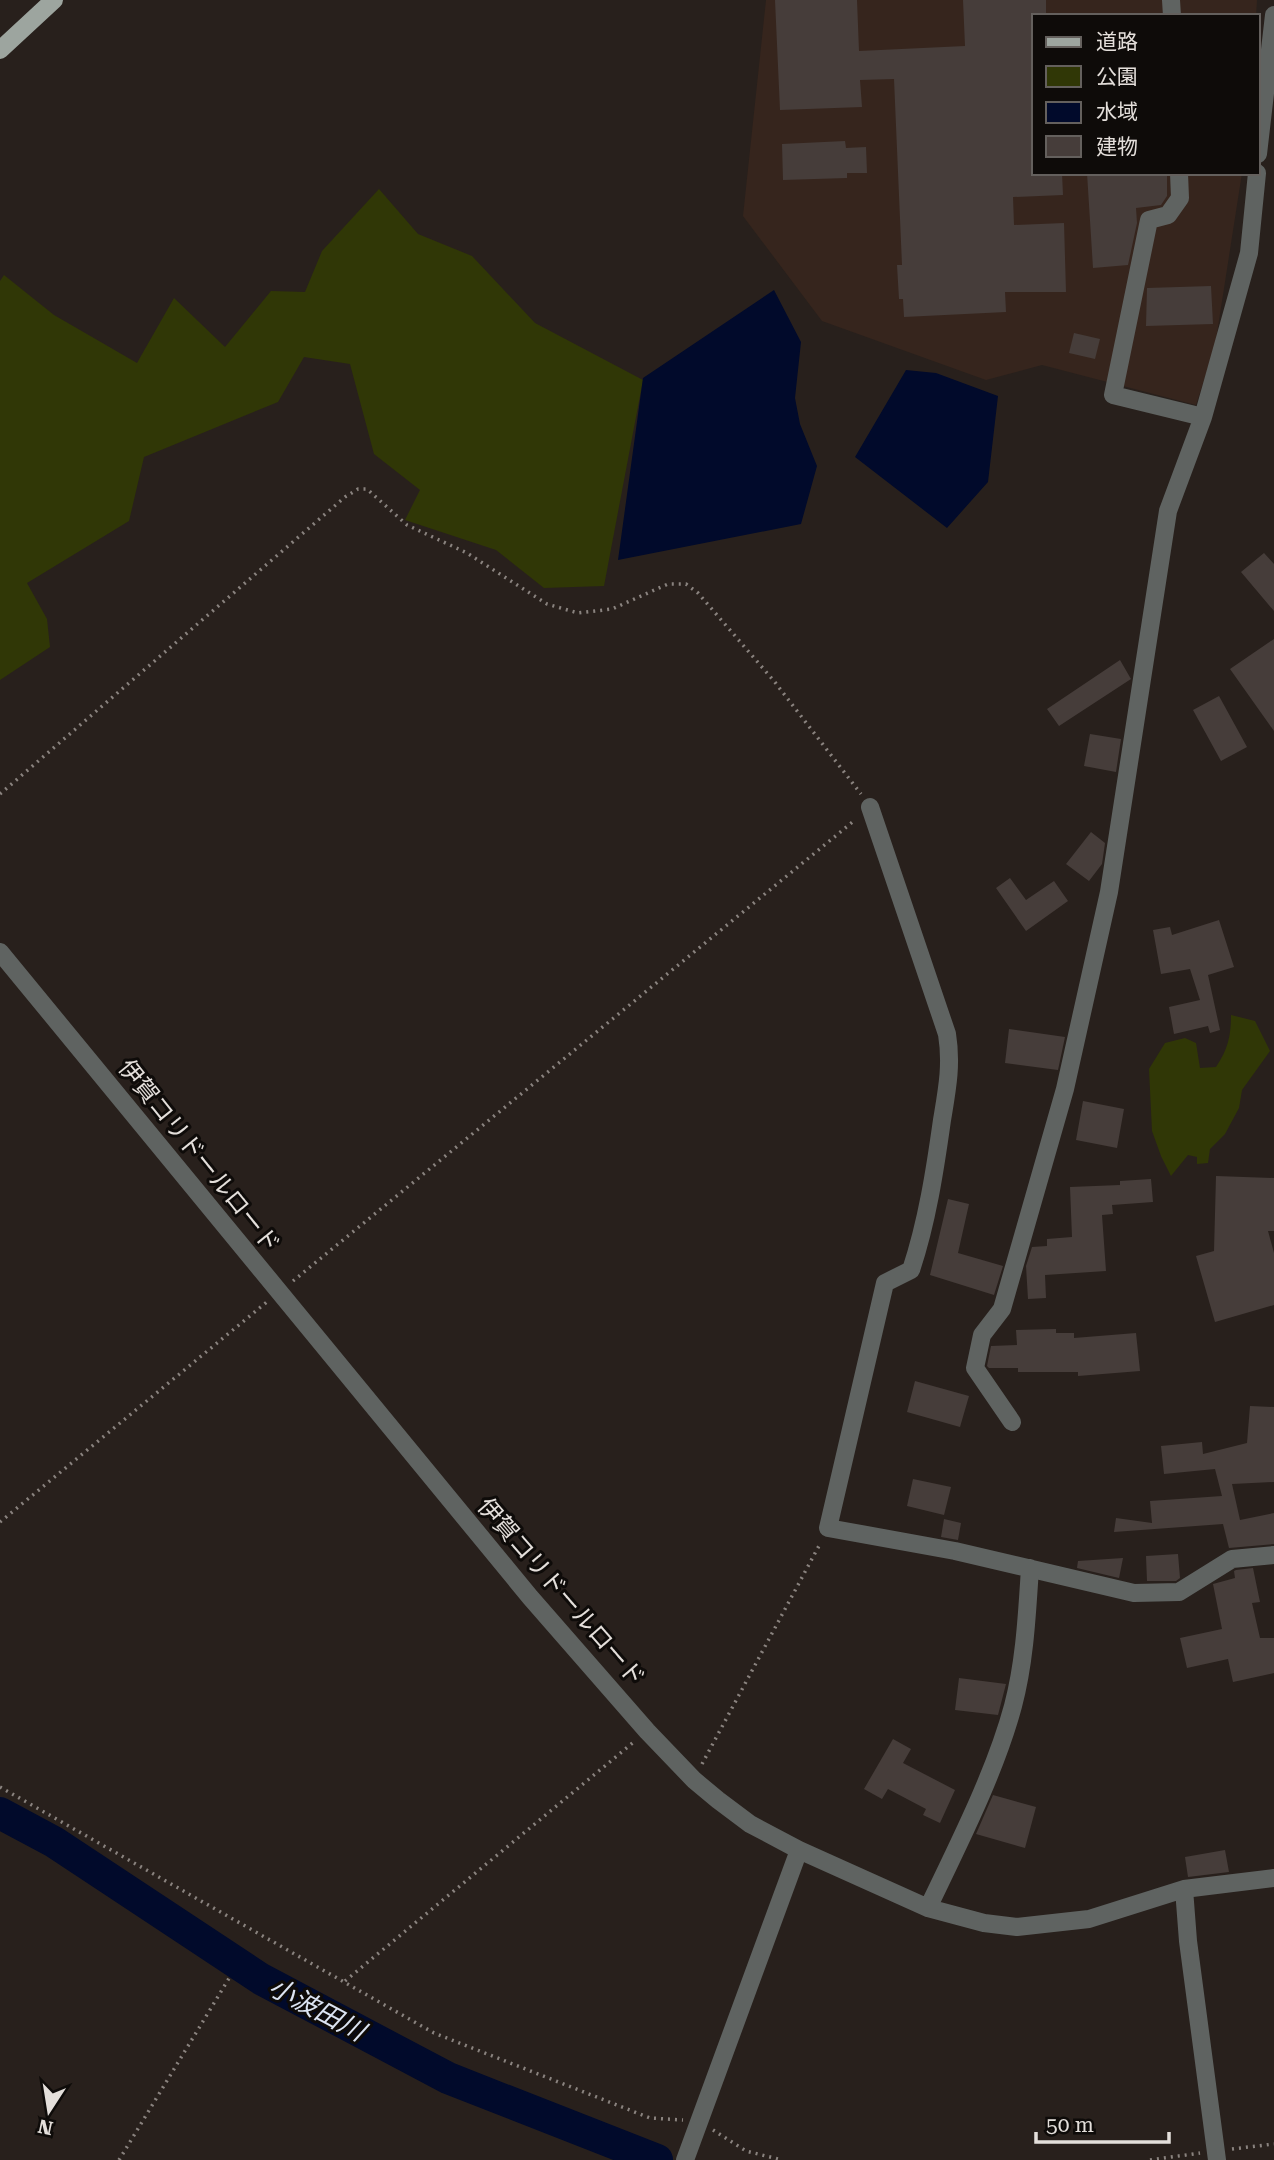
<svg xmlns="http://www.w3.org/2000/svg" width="1274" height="2160" font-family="'Roboto Serif','Noto Sans JP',serif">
	<rect width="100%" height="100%" fill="#28201c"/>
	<path fill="#36251d" d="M766,0H1257L1256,16H1034V173H1242L1215,346L1196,405L1042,365L986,380L822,321L743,216Z"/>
	<path fill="#303706" d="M379,189L418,234L472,256L535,323L643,380L604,586L544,588L496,550L405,520L420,490L374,454L350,364L304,357L278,402L144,457L129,521L27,583L47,619L50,647L0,680V281L4,275L54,315L137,363L174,298L225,347L271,291L305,292L322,251Z
		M1231,1015L1255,1021L1270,1051L1242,1090L1239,1108L1225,1134L1210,1149L1208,1163L1197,1164V1157L1188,1155L1171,1176L1161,1156L1152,1131L1149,1069L1165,1043L1185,1038L1196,1043L1200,1068L1216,1067C1228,1049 1231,1036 1231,1015Z"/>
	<path fill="#010a2b" d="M774,290L801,342L795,398L800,424L817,466L801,524L618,560L643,378Z
		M906,370L936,373L998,396L988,482L947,528L855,457Z"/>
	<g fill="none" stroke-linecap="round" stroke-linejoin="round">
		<path stroke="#010a2b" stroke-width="32" d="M0,1813L54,1842L261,1979L448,2078L657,2160"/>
	</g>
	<path fill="#463d3a" d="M775,0H857L859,51L965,46L963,0H1046V16H1034V173H1062L1063,195L1013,197L1014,225L1064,223L1066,292H1005L1006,312L904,317L903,299H899L897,265H902L894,79L860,80L862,107L780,110Z
		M845,141L846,148L866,147L867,173H847V178L783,180L782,144Z
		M1087,173H1167V196L1161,205L1136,208L1137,223L1128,265L1093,268Z
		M1211,286L1213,324L1146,326L1147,288Z
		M1074,333L1100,339L1095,359L1069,353Z
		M1264,553L1274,564V611L1241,572Z
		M1274,639V731L1230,669Z
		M1120,660L1131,679L1059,726L1047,709Z
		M1219,696L1247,747L1221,761L1193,710Z
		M1090,734L1121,739L1116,772L1084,766Z
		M1091,832L1105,843L1102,864L1089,881L1066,864Z
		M1010,878L1026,900L1054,881L1068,901L1026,931L996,888Z
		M1219,920L1234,967L1208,975L1220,1030L1210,1033L1208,1026L1174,1034L1169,1007L1200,1000L1190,969L1161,974L1153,930L1170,927L1172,935Z
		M1009,1029L1065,1037L1058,1070L1005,1063Z
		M1083,1101L1124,1109L1117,1148L1076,1140Z
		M1216,1176L1274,1178V1231H1268L1274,1253V1305L1215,1322L1196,1256L1214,1251Z
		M1151,1179L1153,1202L1112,1205L1113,1214L1102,1215L1106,1271L1045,1275L1046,1298L1028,1299L1026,1266L1032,1247L1047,1246V1239L1072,1237L1070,1187L1120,1185V1181Z
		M948,1199L969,1204L958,1253L1003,1266L994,1295L930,1275Z
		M1056,1329V1333H1074V1338L1136,1333L1140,1371L1078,1376V1372H1018V1368H989L987,1366L991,1346L1017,1345L1016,1330Z
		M915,1381L969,1396L960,1427L907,1412Z
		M1250,1406L1274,1407V1482L1232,1484L1240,1520L1274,1513V1544L1229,1548L1223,1524L1114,1532L1116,1518L1152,1523L1150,1501L1222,1496L1215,1469L1164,1474L1161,1446L1202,1442L1203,1454L1247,1443Z
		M913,1479L951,1487L944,1515L907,1506Z
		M944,1519L961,1523L958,1540L941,1537Z
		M1178,1554L1180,1578L1176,1581H1147L1146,1556Z
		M1123,1558L1119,1578L1077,1568L1078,1561Z
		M1253,1568L1260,1602L1252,1603L1260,1638H1274V1673L1233,1682L1228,1659L1187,1668L1180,1638L1222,1629L1213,1584L1235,1578L1234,1571L1236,1570Z
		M959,1678L1006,1684L998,1715L955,1710Z
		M893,1739L911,1749L903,1763L955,1790L940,1823L923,1815L926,1809L888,1789L882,1799L864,1789Z
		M993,1795L1036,1807L1025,1848L976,1834Z
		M1225,1850L1229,1872L1188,1877L1185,1857Z"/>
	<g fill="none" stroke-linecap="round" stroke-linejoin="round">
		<path stroke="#8a837f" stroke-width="3.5" stroke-dasharray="2 5" stroke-linecap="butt" d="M0,794L345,497L358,489H367L407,525L467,553L547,604L578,613L612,609L668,584H686L698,593L774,681L861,794
			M293,1281L855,820
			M0,1522L268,1301
			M702,1764L821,1542
			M0,1787L434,2033L650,2118L683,2120
			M345,1981L635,1741
			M713,2130L746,2151L782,2160
			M1232,2149L1274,2144
			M119,2160L231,1975
			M1150,2160L1200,2153"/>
		<path stroke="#5f6361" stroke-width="18" d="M1171,0L1172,16
			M1258,154L1274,15
			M1179,173L1180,198L1168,215L1149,220L1113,395L1203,417
			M870,807L947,1034C952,1065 947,1090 942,1120C935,1170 927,1222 911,1270L885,1283L828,1528L955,1551L1134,1593L1179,1592L1232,1559L1274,1555
			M0,952L530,1597L647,1731L694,1780L718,1800L750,1824L799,1850L928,1908L984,1923L1017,1927L1089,1919L1184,1889L1274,1878
			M1012,1422L975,1368L982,1335L1002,1309L1065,1089L1109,892L1168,511L1203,417L1249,253L1257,173
			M1184,1889L1188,1941L1217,2160
			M928,1908C958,1845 995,1773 1013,1706C1025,1661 1027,1613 1030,1568
			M685,2160L799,1850"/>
		<path stroke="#9da59f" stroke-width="18" d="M0,50L54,0"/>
	</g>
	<g text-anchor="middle" stroke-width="6" stroke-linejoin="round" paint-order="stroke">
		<g font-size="24" fill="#e4dfdb" stroke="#0e0b09">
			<text transform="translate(199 1156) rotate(51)" y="8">伊賀コリドールロード</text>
			<text transform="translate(561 1592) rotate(49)" y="8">伊賀コリドールロード</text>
		</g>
		<g font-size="26" font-style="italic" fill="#dce4f2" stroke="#0e0b09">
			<text transform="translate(317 2009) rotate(28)" y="9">小波田川</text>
		</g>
	</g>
	<rect x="1032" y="14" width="228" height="161" fill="#0e0b09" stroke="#64605d" stroke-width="2"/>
	<rect x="1046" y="37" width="35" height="10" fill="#9da59f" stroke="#64605d" stroke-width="2"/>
	<text x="1096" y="49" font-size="21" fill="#e4dfdb">道路</text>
	<rect x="1046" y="66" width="35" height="21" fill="#303706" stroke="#64605d" stroke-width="2"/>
	<text x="1096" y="84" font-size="21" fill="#e4dfdb">公園</text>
	<rect x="1046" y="102" width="35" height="21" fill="#010a2b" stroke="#64605d" stroke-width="2"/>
	<text x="1096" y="119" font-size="21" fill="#e4dfdb">水域</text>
	<rect x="1046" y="136" width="35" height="21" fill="#463d3a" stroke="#64605d" stroke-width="2"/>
	<text x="1096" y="154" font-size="21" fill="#e4dfdb">建物</text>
	<g transform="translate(49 2111) rotate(192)" stroke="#0e0b09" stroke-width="5" paint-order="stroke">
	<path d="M0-5L12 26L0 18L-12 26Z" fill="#e4dfdb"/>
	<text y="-10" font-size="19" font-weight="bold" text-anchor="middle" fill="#e4dfdb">N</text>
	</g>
	<path d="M1036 2132v10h133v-10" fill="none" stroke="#e4dfdb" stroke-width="3.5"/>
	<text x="1046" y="2132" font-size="21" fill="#e4dfdb" stroke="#0e0b09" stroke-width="5" paint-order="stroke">50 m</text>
</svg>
